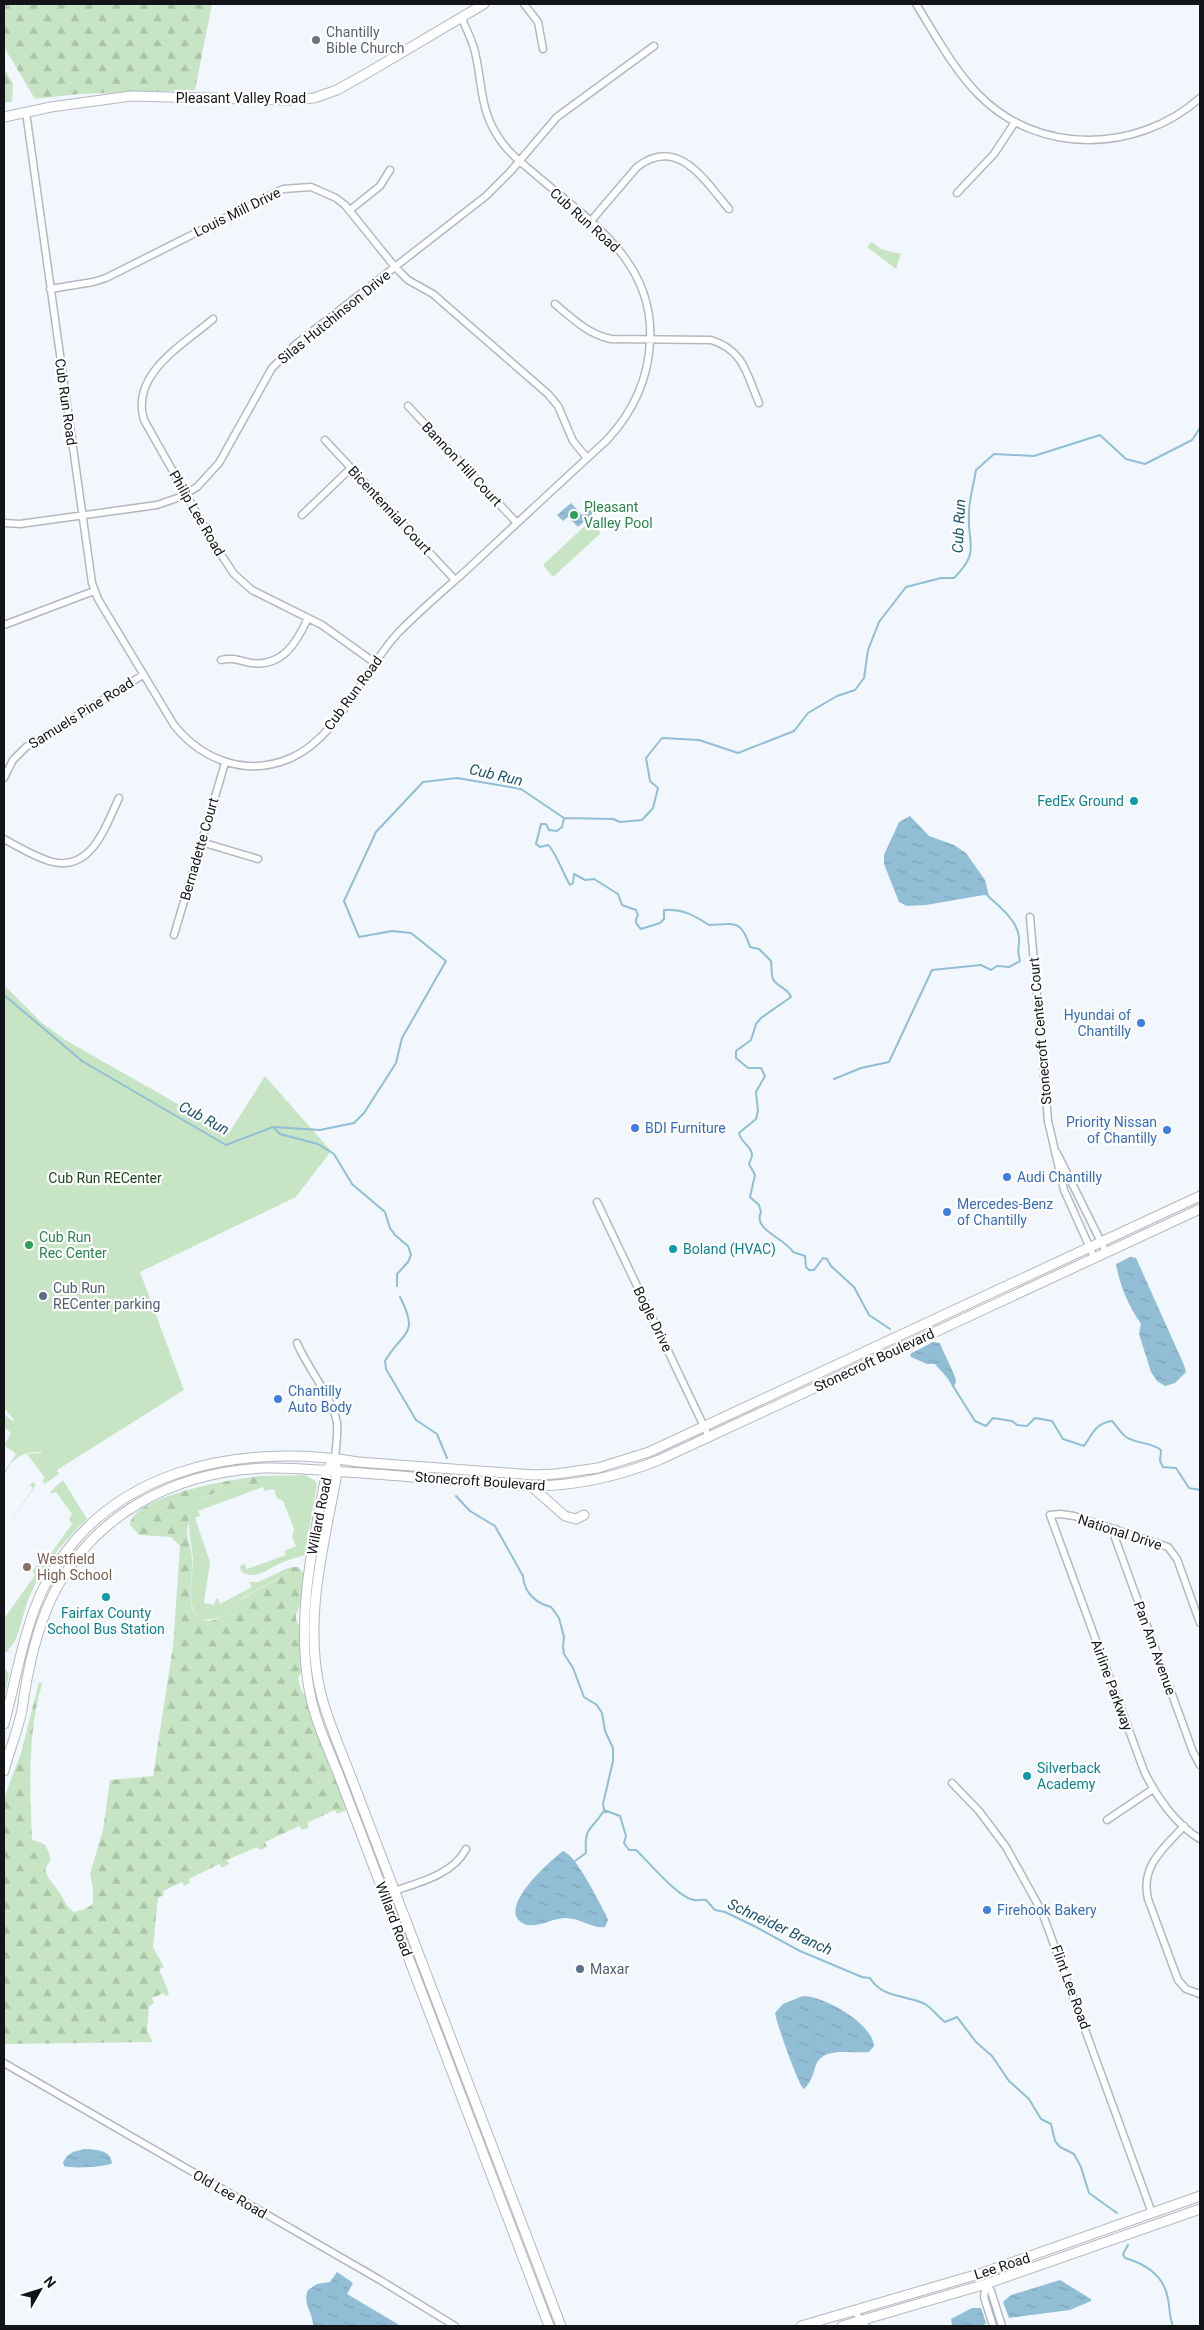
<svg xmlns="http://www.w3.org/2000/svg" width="1204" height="2330" font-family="Roboto,sans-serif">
	<defs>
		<pattern id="forest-firs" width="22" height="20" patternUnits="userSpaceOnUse" patternTransform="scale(1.25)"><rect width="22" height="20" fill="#c7e5c5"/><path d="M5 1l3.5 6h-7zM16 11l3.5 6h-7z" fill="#aac4a8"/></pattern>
		<pattern id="water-ripples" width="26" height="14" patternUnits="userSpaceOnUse" patternTransform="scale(1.25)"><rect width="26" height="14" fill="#91bed5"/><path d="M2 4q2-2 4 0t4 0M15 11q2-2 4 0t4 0" fill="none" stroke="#7ca2b6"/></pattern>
	</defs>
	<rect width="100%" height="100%" fill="#f2f7fe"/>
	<path fill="#c7e5c5" d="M872,242L881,249L901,254L896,269L867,247Z
		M590,521L601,533L553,577L543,565Z
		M4,985L42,1023L67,1041L229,1133L265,1076L331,1151L296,1197L140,1272L184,1390L57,1470L59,1474L45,1484L42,1481L45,1478L27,1454L42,1453L41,1452C24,1451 9,1459 4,1477V1472L16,1454L4,1445L11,1433L4,1427V1414L11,1420L15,1421L4,1408Z
		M305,1475L314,1480L317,1484L305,1555C297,1558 289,1559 281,1563C268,1568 255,1582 241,1571L240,1566L245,1564L247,1569L286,1555L284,1551L296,1546L292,1537L294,1529L283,1501L277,1498L274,1489L265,1491L263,1487L198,1511L200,1516L195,1518L210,1562L204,1603L214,1605L216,1599H218L220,1604L252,1587L249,1582H258L278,1573L280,1577C267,1586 252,1591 240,1600C232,1606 228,1613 219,1617C215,1619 209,1620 204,1620C184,1616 193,1574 193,1560C192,1542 182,1516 198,1501C208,1492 245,1487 260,1483V1476Z
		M63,1480L87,1519C63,1541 40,1570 28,1600C23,1613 18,1644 8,1649L10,1651L4,1652V1615L6,1616L35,1575L32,1571L37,1565L41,1567L72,1524L69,1519L72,1514L56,1492L52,1494L50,1492Z
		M33,1482L36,1485L4,1531L33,1488L30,1485Z
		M4,1667L9,1674L4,1699Z"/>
	<path fill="url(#forest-firs)" d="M4,4H212L195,90L79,94L35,99L4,47Z
		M4,68L13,84L12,102H4Z
		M260,1476L261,1483C245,1488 210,1491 198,1501C192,1506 187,1525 187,1533C188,1541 192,1550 192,1559C194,1574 184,1608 199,1618C216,1629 230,1606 242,1599C252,1592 264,1587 275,1581L280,1577L278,1573C285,1568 290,1567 298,1567L304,1573C304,1582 303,1593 301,1602C299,1613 291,1614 300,1627L303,1670L298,1678L301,1690L308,1699L330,1760L328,1764C334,1779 342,1791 347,1806L345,1811L337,1814L335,1810L307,1823L309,1827L302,1830L299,1826L265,1842L267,1847L260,1850L257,1847L227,1860L229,1864L222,1868L219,1864L189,1879L190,1883L184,1886L182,1882L163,1891L164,1895L158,1898L153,1947L164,1967L159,1969L169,1993L166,1997L164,1993L152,1998L154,2003L149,2006L147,2031L153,2042L4,2044V1849L6,1845L4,1844V1798L21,1753L39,1682L42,1684C27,1735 30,1788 32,1840C45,1842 48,1847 51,1860L45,1868C48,1881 53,1882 59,1892C65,1900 65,1906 74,1912L85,1909L93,1904V1887L90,1874L103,1830L110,1780L153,1776L173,1646L180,1546L171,1537L139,1535L130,1525C133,1495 234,1479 260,1476Z"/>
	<path fill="url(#water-ripples)" d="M571,503L582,515L589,508L593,513L578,527L568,517L563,521L557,515Z
		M910,816L929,836L954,845L966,853L985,880L989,896L984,895L926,905L907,906L899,902L884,864V855L899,822Z
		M1130,1257L1136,1258L1184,1365L1186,1372L1175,1383L1165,1386L1157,1381L1151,1372L1139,1334L1141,1324C1128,1305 1120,1286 1116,1264Z
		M933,1342L940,1343C942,1350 956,1376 956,1381C956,1383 954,1386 953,1388C947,1375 943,1374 935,1364H927L911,1357L910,1354Z
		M563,1851C576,1855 598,1900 605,1913L608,1920L605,1927C591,1929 580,1917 564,1918C548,1919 529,1934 517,1918C507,1899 549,1862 563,1851Z
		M803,1996C824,1996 872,2023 874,2046L869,2052C853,2054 823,2046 816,2065C813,2074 811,2083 804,2089C799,2087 776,2022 775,2013L783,2004Z
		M84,2149C96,2150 110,2149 112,2163C108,2167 70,2169 64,2166L63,2162L67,2156L73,2152Z
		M337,2272L353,2283L347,2294L401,2326H313C313,2312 302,2304 308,2290L317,2284L330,2282Z
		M1060,2280L1091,2299V2301L1070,2310L1009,2318L1003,2302L1011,2295Z
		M972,2308H981L986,2323L983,2326H952L951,2319Z"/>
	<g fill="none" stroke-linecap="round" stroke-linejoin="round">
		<path stroke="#91bed5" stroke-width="2" d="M564,818L562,827L557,831L549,830L546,824H541L536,844L540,847L548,845C555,850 564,876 570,885L573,883L574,874L585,880L594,879L618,894L622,905L636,910L638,915C634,921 636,924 641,929L660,923L664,919V910C682,908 695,916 709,925C735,924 741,919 750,947L759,949L771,961C772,967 771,974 773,979C777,987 788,988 791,997L761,1018L756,1024L751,1040L736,1051V1058L748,1068H761L765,1076L756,1092L758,1111L756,1119L739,1133C740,1142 753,1147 752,1156C751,1159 750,1161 749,1164L755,1175L750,1197L759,1205L761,1212C752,1230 785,1238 793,1252L805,1256L806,1267L809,1270H814L823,1258L827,1259L831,1266L854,1287L869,1315L890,1329
			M4,995L82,1061L226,1145L273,1127L320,1130L354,1123L364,1113L396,1063L402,1038L446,961L411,933L392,931L359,937L344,901L376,832L423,782L457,778L521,789L564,818L613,819L620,822L642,820L653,808L658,788L650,781L646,758L662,738L699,740L738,753L794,731L808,713L837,696L855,690L864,678L868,650L879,622L906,587L941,578H954C981,551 967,545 969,513C969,499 974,484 976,470L994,454L1034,456L1100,435L1126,459L1145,464L1192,440L1200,428
			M834,1079L861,1068L889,1062L932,970L981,965L991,970L997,966L1009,967L1020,961C1016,949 1020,947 1019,937C1017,920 1000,907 988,896
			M273,1127L280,1134L318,1144L334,1154L352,1184L385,1212L390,1228L395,1235L408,1246L411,1255L408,1262L397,1274V1286
			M400,1297C420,1336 403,1330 385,1361L386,1369L416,1420L437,1434L447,1458
			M953,1386L975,1421L986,1426L993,1418L1012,1421L1017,1425L1027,1426L1035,1418L1052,1421L1063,1439L1084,1446C1093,1433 1096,1423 1112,1421C1116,1425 1121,1433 1126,1437C1137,1444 1151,1442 1161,1450L1160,1461L1163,1467L1176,1468L1189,1488L1200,1490
			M456,1496L470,1511L495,1526L523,1576C524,1592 535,1603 551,1607L559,1618L564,1637L563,1646L564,1654L573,1668L584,1697L597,1705L602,1713L605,1731L613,1748V1761L603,1804L604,1810L620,1816L626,1836L624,1843L629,1850H636C649,1862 677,1897 694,1900C698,1901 701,1899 706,1900L715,1910L725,1912L756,1927L800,1951L862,1977L870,1978C883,1999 905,1994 925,2004C932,2008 938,2017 945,2022L957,2017L976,2042L992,2056L1009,2081L1029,2099L1041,2119L1051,2124L1055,2141L1060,2147L1074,2154L1081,2167L1089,2193L1117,2213
			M575,1861L586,1853C584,1826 591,1831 603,1812H607
			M1128,2245L1123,2254L1125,2258C1146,2264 1164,2275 1168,2299C1170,2308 1169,2317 1173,2326"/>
		<g stroke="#b3b8bf" stroke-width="9">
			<path id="minor" d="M524,4L538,22L543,49
				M916,4C935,34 953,69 979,95C1039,156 1138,153 1200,98
				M26,112L92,583L98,599L174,725C203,761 247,777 291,758C340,736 363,670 398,633C421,609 447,588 471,566C516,524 561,482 607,440C633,412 648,381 650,342C655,262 591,222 536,175C522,163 507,152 497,135C480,109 482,81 475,52C472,40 466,28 461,17
				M957,193L994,154L1015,122
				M350,210L380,186L390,170
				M590,222L637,167C678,135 705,181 729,209
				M50,289L93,282L106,278L283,189L311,187L336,198L345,205L395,267L408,280L433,294L548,394L558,406L573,441L587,458
				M555,304C573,319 588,334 611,339L711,340C744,350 747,375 759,403
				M213,319C183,345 130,374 144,420L214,544L234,574L252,590L322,625L375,663
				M408,406L517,523
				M325,440L455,580
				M302,515L351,468
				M4,523L20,524L157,505L180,497L197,487L219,463L272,368L296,344L486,196L510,172L557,117L654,46
				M4,625L94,591
				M221,660C233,657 240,661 251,663C283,667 297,642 308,618
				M4,778L13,760L26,747L143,675
				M4,839C18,847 34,856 49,861C91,874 105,827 119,798
				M201,842L258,859
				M1030,917L1048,1121L1064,1190L1094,1257
				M174,935L225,763
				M1057,1153L1106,1252
				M597,1202L709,1437
				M297,1343C306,1366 333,1398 337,1423C338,1434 336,1447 335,1458
				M1116,1529L1115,1538L1193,1752L1200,1765
				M1200,1623L1177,1559L1168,1547L1074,1516L1061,1514L1050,1515L1144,1771C1156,1796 1176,1825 1200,1839
				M952,1783L979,1811L1006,1847L1042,1912L1152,2213
				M1107,1820L1153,1789
				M1184,1826C1164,1848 1140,1866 1148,1899L1178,1980L1186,1989L1200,1994
				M385,1894C412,1884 452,1877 466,1849
				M4,2063L380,2280L455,2326
				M986,2284L991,2291L1002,2326
				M986,2284L984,2297L993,2326
				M854,2311L866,2326"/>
		</g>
		<g stroke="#b3b8bf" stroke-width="11">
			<path id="tertiary" d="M801,2326L982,2273L1200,2196
				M842,2326L986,2284L1200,2209"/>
		</g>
		<g stroke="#b3b8bf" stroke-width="11">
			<path id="secondary" d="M4,117L51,107L131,96L288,100L314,98L337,90L369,72L484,4
				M335,1458L327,1470C313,1544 295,1619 310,1694C316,1724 330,1752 341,1781L549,2326
				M336,1466V1479C323,1548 303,1623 321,1694C328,1722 341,1750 351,1777L561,2326
				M531,1486L565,1516L576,1519L584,1515
				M4,1724C16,1680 23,1631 43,1589C102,1470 236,1442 358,1462L535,1475L556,1474L598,1468L649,1452L1200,1196
				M4,1771C9,1751 18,1730 22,1710C27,1673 36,1631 52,1597C93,1514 174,1472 264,1468C296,1467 329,1471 362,1473C418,1477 475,1483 531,1486C577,1486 617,1477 659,1460L1200,1209"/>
		</g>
		<use href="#minor" stroke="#fff" stroke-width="6"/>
		<use href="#tertiary" stroke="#fff" stroke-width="9"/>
		<use href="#secondary" stroke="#fff" stroke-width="9"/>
	</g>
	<circle fill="#6b7280" stroke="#fff" stroke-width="2" cx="316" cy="40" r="5"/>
	<g fill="#2e9e5b" stroke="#fff" stroke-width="2">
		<circle cx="574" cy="515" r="5"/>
		<circle cx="29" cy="1245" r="5"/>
	</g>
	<g fill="#0f9aa8" stroke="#fff" stroke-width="2">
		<circle cx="1134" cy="801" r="5"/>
		<circle cx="673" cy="1249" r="5"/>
		<circle cx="106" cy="1597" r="5"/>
		<circle cx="1027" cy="1776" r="5"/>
	</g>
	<g fill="#3f7fe0" stroke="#fff" stroke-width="2">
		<circle cx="1141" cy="1023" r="5"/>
		<circle cx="635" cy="1128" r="5"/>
		<circle cx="1167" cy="1130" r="5"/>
		<circle cx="1007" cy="1177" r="5"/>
		<circle cx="947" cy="1212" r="5"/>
		<circle cx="278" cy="1399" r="5"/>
		<circle cx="987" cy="1910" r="5"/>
	</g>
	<g fill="#5c6f8a" stroke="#fff" stroke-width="2">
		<circle cx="43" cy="1296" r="5"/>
		<circle cx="580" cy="1969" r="5"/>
	</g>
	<circle fill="#8d6e63" stroke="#fff" stroke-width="2" cx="27" cy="1567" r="5"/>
	<g text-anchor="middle" stroke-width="4.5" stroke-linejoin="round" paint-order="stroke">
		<g font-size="14" fill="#5b616d" stroke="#fff" text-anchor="start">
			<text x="326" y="37">Chantilly<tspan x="326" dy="16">Bible Church</tspan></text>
		</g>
		<g font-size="14" fill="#131417" stroke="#fff">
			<text x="241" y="103">Pleasant Valley Road</text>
			<text transform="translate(237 212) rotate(-26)" y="5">Louis Mill Drive</text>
			<text transform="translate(585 220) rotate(42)" y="5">Cub Run Road</text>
			<text transform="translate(334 317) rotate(-39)" y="5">Silas Hutchinson Drive</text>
			<text transform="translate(66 402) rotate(82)" y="5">Cub Run Road</text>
			<text transform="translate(462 464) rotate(47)" y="5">Bannon Hill Court</text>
			<text transform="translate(390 510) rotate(47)" y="5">Bicentennial Court</text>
			<text transform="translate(197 513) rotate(60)" y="5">Philip Lee Road</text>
			<text transform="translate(353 693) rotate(-54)" y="5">Cub Run Road</text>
			<text transform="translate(81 713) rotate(-32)" y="5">Samuels Pine Road</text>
			<text transform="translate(199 849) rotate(-74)" y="5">Bernadette Court</text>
			<text transform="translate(1040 1031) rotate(-95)" y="5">Stonecroft Center Court</text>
			<text transform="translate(653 1319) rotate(64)" y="5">Bogle Drive</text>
			<text transform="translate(874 1360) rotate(-25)" y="5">Stonecroft Boulevard</text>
			<text transform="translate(480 1481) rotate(4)" y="5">Stonecroft Boulevard</text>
			<text transform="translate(319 1516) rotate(-79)" y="5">Willard Road</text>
			<text transform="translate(1120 1532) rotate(18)" y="5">National Drive</text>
			<text transform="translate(1155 1648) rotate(70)" y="5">Pan Am Avenue</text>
			<text transform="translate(1112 1685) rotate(70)" y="5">Airline Parkway</text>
			<text transform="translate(394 1919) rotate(69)" y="5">Willard Road</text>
			<text transform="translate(1071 1987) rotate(70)" y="5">Flint Lee Road</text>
			<text transform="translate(230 2194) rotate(30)" y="5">Old Lee Road</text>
			<text transform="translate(1002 2266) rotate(-18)" y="5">Lee Road</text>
		</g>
		<g font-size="14" fill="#27864d" stroke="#fff" text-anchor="start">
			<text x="584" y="512">Pleasant<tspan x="584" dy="16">Valley Pool</tspan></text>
			<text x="39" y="1242">Cub Run<tspan x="39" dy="16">Rec Center</tspan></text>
		</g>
		<g font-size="14" fill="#0d838f" stroke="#fff" text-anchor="start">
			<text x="1124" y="806" text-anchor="end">FedEx Ground</text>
			<text x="683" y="1254">Boland (HVAC)</text>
			<text x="106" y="1618" text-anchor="middle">Fairfax County<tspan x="106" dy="16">School Bus Station</tspan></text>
			<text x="1037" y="1773">Silverback<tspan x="1037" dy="16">Academy</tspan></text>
		</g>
		<g font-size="14" fill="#366cbe" stroke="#fff" text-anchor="start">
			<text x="1131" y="1020" text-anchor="end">Hyundai of<tspan x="1131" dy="16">Chantilly</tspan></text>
			<text x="1157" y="1127" text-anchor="end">Priority Nissan<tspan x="1157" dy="16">of Chantilly</tspan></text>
			<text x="645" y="1133">BDI Furniture</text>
			<text x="1017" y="1182">Audi Chantilly</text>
			<text x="957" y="1209">Mercedes-Benz<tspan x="957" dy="16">of Chantilly</tspan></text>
			<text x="288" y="1396">Chantilly<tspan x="288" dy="16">Auto Body</tspan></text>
			<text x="997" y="1915">Firehook Bakery</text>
		</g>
		<g font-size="14" fill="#19471a" stroke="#fff">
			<text x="105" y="1183">Cub Run RECenter</text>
		</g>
		<g font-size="14" fill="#4e5e75" stroke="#fff" text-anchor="start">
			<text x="53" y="1293">Cub Run<tspan x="53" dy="16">RECenter parking</tspan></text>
			<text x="590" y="1974">Maxar</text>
		</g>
		<g font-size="14" fill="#785e54" stroke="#fff" text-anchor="start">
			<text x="37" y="1564">Westfield<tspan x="37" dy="16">High School</tspan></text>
		</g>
		<g font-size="15" font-style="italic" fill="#1b546c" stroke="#fff">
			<text transform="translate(959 526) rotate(-87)" y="5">Cub Run</text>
			<text transform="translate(496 775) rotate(13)" y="5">Cub Run</text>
			<text transform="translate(204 1118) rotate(28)" y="5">Cub Run</text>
			<text transform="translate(780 1927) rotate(25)" y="5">Schneider Branch</text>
		</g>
	</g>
	<rect width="1204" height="2330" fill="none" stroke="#131417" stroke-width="10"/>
	<g transform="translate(40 2290) rotate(51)" stroke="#ffffff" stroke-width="4" paint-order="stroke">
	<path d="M0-4L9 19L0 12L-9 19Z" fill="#131417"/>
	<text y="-8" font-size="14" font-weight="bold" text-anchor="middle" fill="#131417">N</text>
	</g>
</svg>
